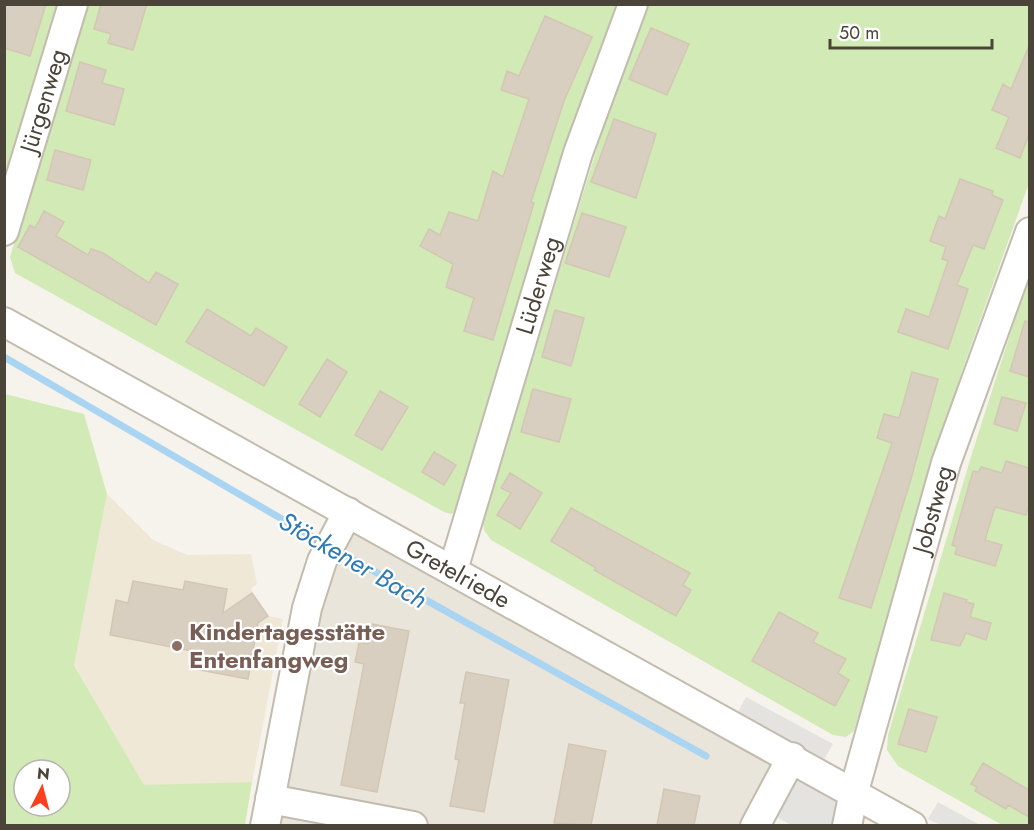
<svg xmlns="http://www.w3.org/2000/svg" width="1034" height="830" font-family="Jost,sans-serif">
	<rect width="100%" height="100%" fill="#f6f3ec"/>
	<path fill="#eae5da" d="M352,526L779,760L742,825L276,826L331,565Z"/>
	<path fill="#efe8d6" d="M107,494L153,540L187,555L251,554L257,584L252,588V593L268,616L283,619L252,782L144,786L74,664Z"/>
	<path fill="#d2eab5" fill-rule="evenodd" d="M5,5H63L5,195Z
		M86,5H622L460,510L451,514L444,512L15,273L10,257Z
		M647,5H1029V183L962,371L854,731L846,737L833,735L491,540L484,530L483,520L628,47Z
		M1029,275V825H1002L898,766L887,750L888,735L973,450Z
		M5,394L84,414L107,494L74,665L144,785L252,782L245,825H5ZM24,770H60V806H24Z"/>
	<path fill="#e5e3e0" d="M746,697L833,744L822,763L736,716Z
		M791,777L835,800L833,825H791L773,815Z
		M938,802L980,825H941L928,819Z"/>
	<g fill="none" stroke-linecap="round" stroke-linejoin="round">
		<path stroke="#a9d4f2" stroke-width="7" d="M4,357L323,543
			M336,550L706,756"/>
	</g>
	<path fill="#d8cfc1" stroke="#d3c7b4" stroke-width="1.5" d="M4,4H46L30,56L4,48Z
		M101,4H147L133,50L108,43L111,34L94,29Z
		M545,16L592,37L564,101L531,202L534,203L493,340L464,331L474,298L446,287L453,264L420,246L429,229L440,235L449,212L478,221L493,171L503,177L529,99L501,90L507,71L519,76Z
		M651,28L689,44L667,95L629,79Z
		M1029,46V134L1020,158L996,148L1009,117L992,110L1003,84L1011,89Z
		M80,62L106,70L102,83L124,89L114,125L66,111Z
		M614,119L656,134L636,198L591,182Z
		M55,150L91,160L83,190L47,180Z
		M960,179L993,191L992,195L1003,200L984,249L973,245L957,285L968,289L948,349L898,332L906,309L929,317L948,261L942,259L946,247L930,241L939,216L945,219Z
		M44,211L64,222L56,236L88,255L91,249L103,253L149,283L156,272L178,284L156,325L18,247L30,225L35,228Z
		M582,213L626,227L609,277L565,263Z
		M207,309L251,336L256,328L287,347L264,386L186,342Z
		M555,310L584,318L571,366L542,357Z
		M1025,321L1029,322V377L1010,371Z
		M327,359L347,372L320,417L299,404Z
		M912,372L938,379L911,479L871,608L839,598L892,443L877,438L884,414L899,418Z
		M533,389L571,399L559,442L521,432Z
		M380,391L408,407L382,450L355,435Z
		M1002,397L1026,403L1017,431L994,424Z
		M434,452L456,465L444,485L422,472Z
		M1006,461L1029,468V503L1026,515L995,507L985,540L1002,545L995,566L955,554L957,547L952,545L973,471L979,472L981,467L1002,473Z
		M510,473L542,493L520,529L497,515L511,493L501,488Z
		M571,508L690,573L683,585L691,590L676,616L594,570L596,568L551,541Z
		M133,581L183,590L185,581L227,589L223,613L252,593L268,616L258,623L248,679L189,668L192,651L110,635L116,600L128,603Z
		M944,593L967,600L966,602L974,604L970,617L991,623L986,640L966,633L960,646L931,640Z
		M779,612L818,633L813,642L846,659L838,673L849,680L835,706L752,661Z
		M372,624L409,631L377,792L341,785L364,664L355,662L359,643L368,644Z
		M466,672L509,680L484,812L450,806L459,760L455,759L465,703H460Z
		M909,709L937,717L926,752L898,744Z
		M569,744L606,751L591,825L554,823Z
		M983,763L1029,790V817L1008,805L1006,809L975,791L977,787L971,784Z
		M664,789L700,796L694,825H657Z"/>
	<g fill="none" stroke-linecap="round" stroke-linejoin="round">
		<g stroke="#c2bbae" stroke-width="32">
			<g id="minor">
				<path id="s1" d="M4,231L73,4"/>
				<path id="s2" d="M4,322L912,826"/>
				<path id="s3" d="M453,570L578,153L633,4"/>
				<path d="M270,799L413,826"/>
				<path d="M265,826L307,608L322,561L348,512"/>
				<path d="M755,826L792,757"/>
				<path id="s4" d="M847,826L854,791L946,463L1030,232"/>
			</g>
		</g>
		<use href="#minor" stroke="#fff" stroke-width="28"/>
	</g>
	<circle fill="#8d6e63" stroke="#fff" stroke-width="2" cx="177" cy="646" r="6"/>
	<g text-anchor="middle" stroke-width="4.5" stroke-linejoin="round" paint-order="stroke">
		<g font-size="24" fill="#4b4439" stroke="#fff">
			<text dy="8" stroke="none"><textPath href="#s1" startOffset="136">Jürgenweg</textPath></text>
			<text dy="8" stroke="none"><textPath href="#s3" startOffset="297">Lüderweg</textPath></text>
			<text dy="8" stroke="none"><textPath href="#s4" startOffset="328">Jobstweg</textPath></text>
			<text dy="8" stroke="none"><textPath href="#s2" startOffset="519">Gretelriede</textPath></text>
		</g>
		<g font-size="24" font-weight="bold" fill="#785e54" stroke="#fff" text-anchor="start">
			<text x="189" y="640">Kindertagesstätte<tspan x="189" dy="28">Entenfangweg</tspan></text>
		</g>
		<g font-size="26" font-style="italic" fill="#2e7ab2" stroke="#fff">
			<text transform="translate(353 560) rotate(30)" y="9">Stöckener Bach</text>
		</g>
	</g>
	<rect width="1034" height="830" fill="none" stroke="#4b4439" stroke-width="12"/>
	<g transform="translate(42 788) rotate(6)"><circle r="28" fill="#ffffff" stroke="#b7b4b0" stroke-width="1.5"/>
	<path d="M0-4.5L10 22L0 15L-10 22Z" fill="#fc3f1d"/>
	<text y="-9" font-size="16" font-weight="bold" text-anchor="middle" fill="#4b4439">N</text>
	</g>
	<path d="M830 39v9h162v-9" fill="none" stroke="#4b4439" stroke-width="3"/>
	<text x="839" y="39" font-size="18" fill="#4b4439" stroke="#ffffff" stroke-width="4.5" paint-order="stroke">50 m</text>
</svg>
